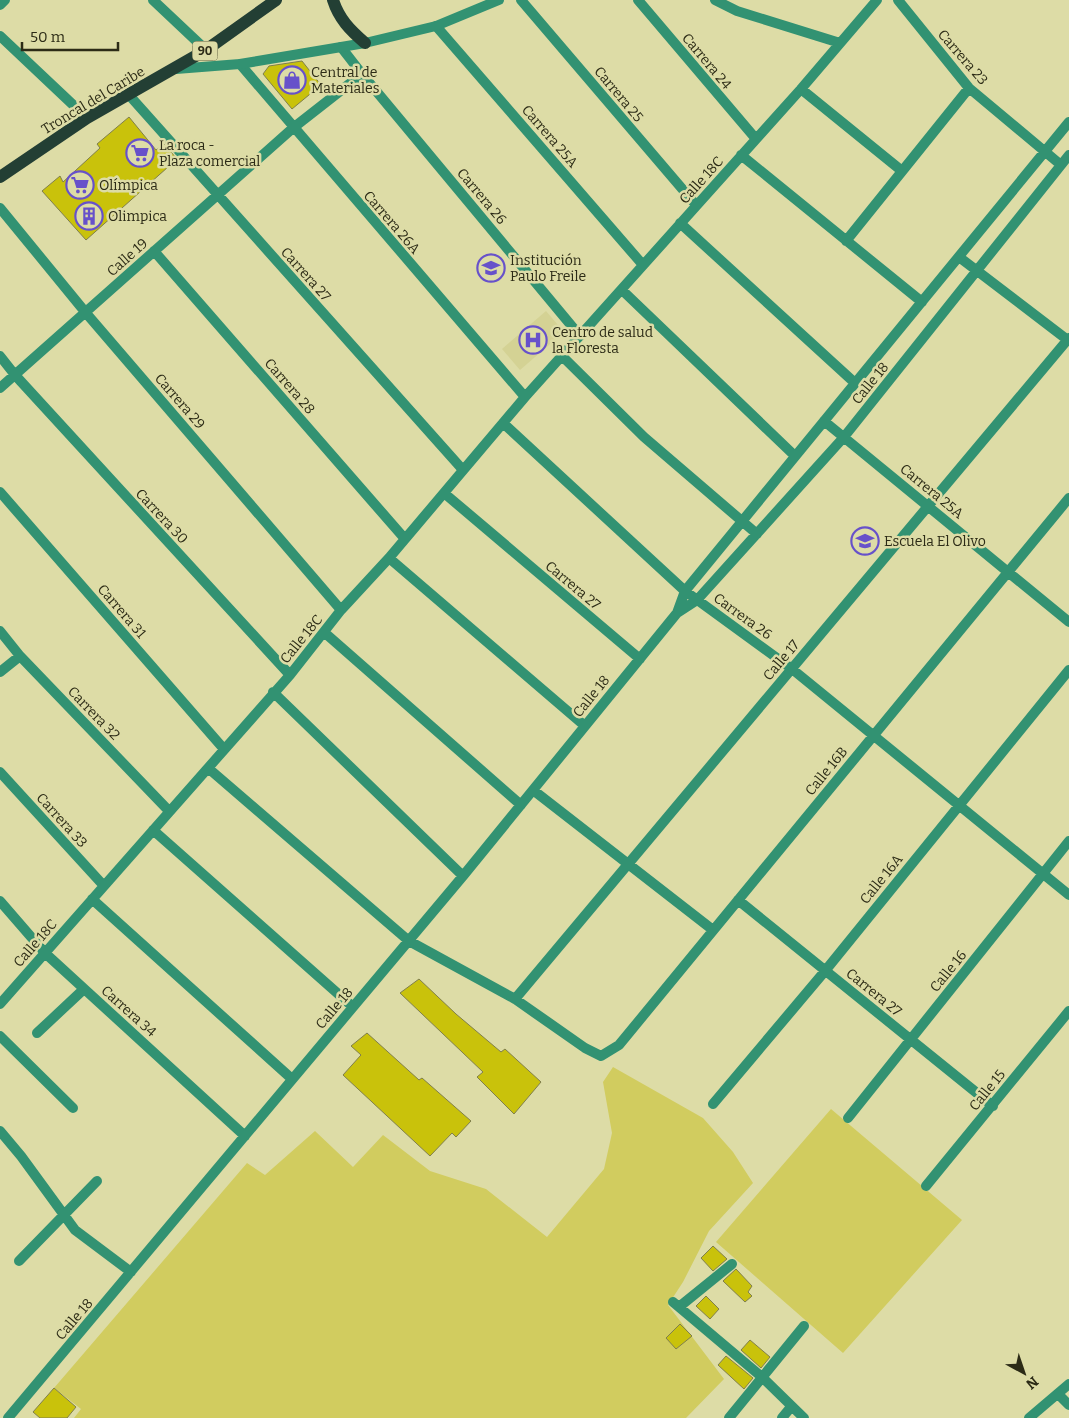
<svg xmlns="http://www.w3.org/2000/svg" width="1069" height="1418" font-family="Bitter,serif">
	<rect width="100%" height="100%" fill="#dddca6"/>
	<path fill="#d4d294" d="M546,311L564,332L520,370L502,349Z"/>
	<path fill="#d1cc5f" d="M613,1067L703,1118L733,1152L753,1183L709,1231L683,1282L668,1305L724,1379L686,1418H74L81,1409L54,1388L247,1163L265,1175L315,1131L353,1167L383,1135L430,1171L486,1189L547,1237L604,1169L612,1133L603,1082Z
		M831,1109L962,1220L843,1353L716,1242Z"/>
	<path fill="#c9c20b" stroke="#807f4c" d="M302,61L321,85L292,109L263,74L269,66Z
		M129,117L156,150L164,144L177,159L86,240L42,191L60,176L63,182L100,148L97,144Z
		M419,979L456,1014L501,1052L505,1049L541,1082L514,1114L477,1077L483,1072L400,993Z
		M367,1033L419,1080L422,1078L471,1121L456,1137L452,1133L430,1156L343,1075L361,1055L351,1046Z
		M713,1246L727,1259L713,1271L701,1258Z
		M736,1269L752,1286L748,1292L752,1296L745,1302L723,1281Z
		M706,1296L719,1309L710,1319L696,1306Z
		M680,1324L692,1336L676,1349L666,1338Z
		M750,1340L770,1357L761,1368L741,1350Z
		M726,1356L753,1378L744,1389L718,1365Z
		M54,1388L76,1407L67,1418H40L33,1412Z"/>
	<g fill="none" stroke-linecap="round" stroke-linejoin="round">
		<path stroke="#329272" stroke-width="10" d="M153,0L206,50
			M521,0L696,205
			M638,0L756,139
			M715,0L737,11L840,43
			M898,0L969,88L1061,165
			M0,5L5,0
			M436,26L643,265
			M0,36L87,118
			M240,64L525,397
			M362,74L580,336
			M801,89L902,171
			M129,95L463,470
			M741,155L922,302
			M0,208L86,313L341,610
			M680,223L855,383
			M846,241L969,88
			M154,251L405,539
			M959,257L1069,341
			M623,291L795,456
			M0,356L15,375L290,675
			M563,357L644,437L757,534
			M0,388L293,128L362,74L341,47
			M824,421L1069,622
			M503,423L685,591L792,669L1069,895
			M0,492L223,748
			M444,493L640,659
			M389,558L585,726
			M677,613L685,591L1069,122
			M0,631L20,656L169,811
			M325,633L521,805
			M0,672L20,656
			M273,692L463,876
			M208,768L409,941L515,999L585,1048L601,1056L619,1045L1069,498
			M0,772L104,886
			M533,790L713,930
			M153,830L353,1007
			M92,899L292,1079
			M738,900L993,1106
			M0,901L45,953L245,1136
			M515,999L1069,338
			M0,1004L290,675L341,610L389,558L525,397L801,89L877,0
			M37,1033L84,989
			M0,1036L73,1108
			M713,1104L825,971L1069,670
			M848,1118L1069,841
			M0,1131L21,1156L75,1230L131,1272
			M926,1186L1069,1011
			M19,1261L97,1181
			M673,1302L763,1378L804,1418
			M679,1307L732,1264
			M1058,1394L1069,1405
			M8,1418L463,876L677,613L697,600L844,437L1069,155
			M729,1418L804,1326
			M782,1418L791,1407
			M1029,1418L1069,1384"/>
		<path stroke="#329272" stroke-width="10" d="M176,69L240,64L365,43L436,26L499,0"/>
		<path stroke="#233f34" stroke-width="12" d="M333,0C339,19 350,30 365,43
			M0,177L87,118L206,50L276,0"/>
	</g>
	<defs>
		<g id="shop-ring" transform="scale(1.4375)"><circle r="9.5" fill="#dddca6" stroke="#6751ca" stroke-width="1.5"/><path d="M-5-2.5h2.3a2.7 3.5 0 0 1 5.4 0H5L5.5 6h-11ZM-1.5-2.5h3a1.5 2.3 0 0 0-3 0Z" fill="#6751ca"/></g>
		<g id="supermarket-ring" transform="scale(1.4375)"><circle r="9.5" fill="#dddca6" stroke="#6751ca" stroke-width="1.5"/><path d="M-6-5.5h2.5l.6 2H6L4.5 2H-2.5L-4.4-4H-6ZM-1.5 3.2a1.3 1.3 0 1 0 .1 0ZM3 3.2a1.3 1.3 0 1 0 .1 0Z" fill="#6751ca"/></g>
		<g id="building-ring" transform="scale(1.4375)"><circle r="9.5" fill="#dddca6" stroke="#6751ca" stroke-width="1.5"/><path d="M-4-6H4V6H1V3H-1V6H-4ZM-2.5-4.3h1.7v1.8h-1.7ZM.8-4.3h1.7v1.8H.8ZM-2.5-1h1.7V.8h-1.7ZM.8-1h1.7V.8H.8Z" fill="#6751ca"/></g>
		<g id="school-ring" transform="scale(1.4375)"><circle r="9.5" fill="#dddca6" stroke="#6751ca" stroke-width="1.5"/><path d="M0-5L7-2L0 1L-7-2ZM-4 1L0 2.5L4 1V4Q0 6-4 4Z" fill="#6751ca"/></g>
		<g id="hospital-ring" transform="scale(1.4375)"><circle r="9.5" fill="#dddca6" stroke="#6751ca" stroke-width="1.5"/><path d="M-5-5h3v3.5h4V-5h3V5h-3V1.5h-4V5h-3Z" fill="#6751ca"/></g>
	</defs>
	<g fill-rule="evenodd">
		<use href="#shop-ring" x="292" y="80"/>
		<use href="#supermarket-ring" x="140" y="153"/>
		<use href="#supermarket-ring" x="80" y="185"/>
		<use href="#building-ring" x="89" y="216"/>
		<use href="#school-ring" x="491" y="268"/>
		<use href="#hospital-ring" x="533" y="340"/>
		<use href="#school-ring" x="865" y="541"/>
	</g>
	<g text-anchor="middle" stroke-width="5" stroke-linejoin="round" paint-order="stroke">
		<rect fill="#dddca6" stroke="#616041" stroke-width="1" x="192.5" y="41.5" width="25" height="19" rx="4"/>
		<g font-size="12" font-weight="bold" fill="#2c2b16">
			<text x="205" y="55">90</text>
		</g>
		<g font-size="14" fill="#2c2b16" stroke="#dddca6">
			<text transform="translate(963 57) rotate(49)" y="5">Carrera 23</text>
			<text transform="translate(707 61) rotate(50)" y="5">Carrera 24</text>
			<text transform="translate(619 94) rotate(50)" y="5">Carrera 25</text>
			<text transform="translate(93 100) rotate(-31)" y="5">Troncal del Caribe</text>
			<text transform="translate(550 136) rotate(49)" y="5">Carrera 25A</text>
			<text transform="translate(701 180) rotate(-48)" y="5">Calle 18C</text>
			<text transform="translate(482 196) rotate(50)" y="5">Carrera 26</text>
			<text transform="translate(392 222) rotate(49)" y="5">Carrera 26A</text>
			<text transform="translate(127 257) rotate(-42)" y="5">Calle 19</text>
			<text transform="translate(306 274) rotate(48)" y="5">Carrera 27</text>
			<text transform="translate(870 383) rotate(-51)" y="5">Calle 18</text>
			<text transform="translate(290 386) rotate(49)" y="5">Carrera 28</text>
			<text transform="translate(180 401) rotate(49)" y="5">Carrera 29</text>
			<text transform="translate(932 491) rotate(39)" y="5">Carrera 25A</text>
			<text transform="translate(162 516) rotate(47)" y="5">Carrera 30</text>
			<text transform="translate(573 585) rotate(40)" y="5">Carrera 27</text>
			<text transform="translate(122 611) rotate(49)" y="5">Carrera 31</text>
			<text transform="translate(743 616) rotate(36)" y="5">Carrera 26</text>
			<text transform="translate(301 639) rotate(-51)" y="5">Calle 18C</text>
			<text transform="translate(781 660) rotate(-50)" y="5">Calle 17</text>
			<text transform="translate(591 696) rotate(-51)" y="5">Calle 18</text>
			<text transform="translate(94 713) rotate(46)" y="5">Carrera 32</text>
			<text transform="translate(826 771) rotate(-51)" y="5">Calle 16B</text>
			<text transform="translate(62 820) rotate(48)" y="5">Carrera 33</text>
			<text transform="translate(881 879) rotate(-51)" y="5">Calle 16A</text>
			<text transform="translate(35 943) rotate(-49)" y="5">Calle 18C</text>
			<text transform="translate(948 971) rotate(-51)" y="5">Calle 16</text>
			<text transform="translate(874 992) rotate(39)" y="5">Carrera 27</text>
			<text transform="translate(334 1008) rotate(-50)" y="5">Calle 18</text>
			<text transform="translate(129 1011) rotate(42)" y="5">Carrera 34</text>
			<text transform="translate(987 1090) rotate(-51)" y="5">Calle 15</text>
			<text transform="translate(74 1319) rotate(-50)" y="5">Calle 18</text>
		</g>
		<g font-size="14" fill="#2c2b16" stroke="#dddca6" text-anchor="start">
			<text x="311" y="77">Central de<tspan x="311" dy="16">Materiales</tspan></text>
			<text x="159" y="150">La roca -<tspan x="159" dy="16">Plaza comercial</tspan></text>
			<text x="99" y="190">Olímpica</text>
			<text x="108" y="221">Olimpica</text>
			<text x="510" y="265">Institución<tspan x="510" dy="16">Paulo Freile</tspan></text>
			<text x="552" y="337">Centro de salud<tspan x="552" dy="16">la Floresta</tspan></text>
			<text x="884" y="546">Escuela El Olivo</text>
		</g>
	</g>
	<g transform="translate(1024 1373) rotate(140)" stroke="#dddca6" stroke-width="4" paint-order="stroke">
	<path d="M0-4L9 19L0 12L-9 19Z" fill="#2c2b16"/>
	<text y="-8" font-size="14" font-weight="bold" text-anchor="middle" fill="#2c2b16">N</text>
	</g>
	<path d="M22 42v8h96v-8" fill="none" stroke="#2c2b16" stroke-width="2.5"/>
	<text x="30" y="42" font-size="15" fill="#2c2b16" stroke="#dddca6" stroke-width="4" paint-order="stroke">50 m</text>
</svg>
